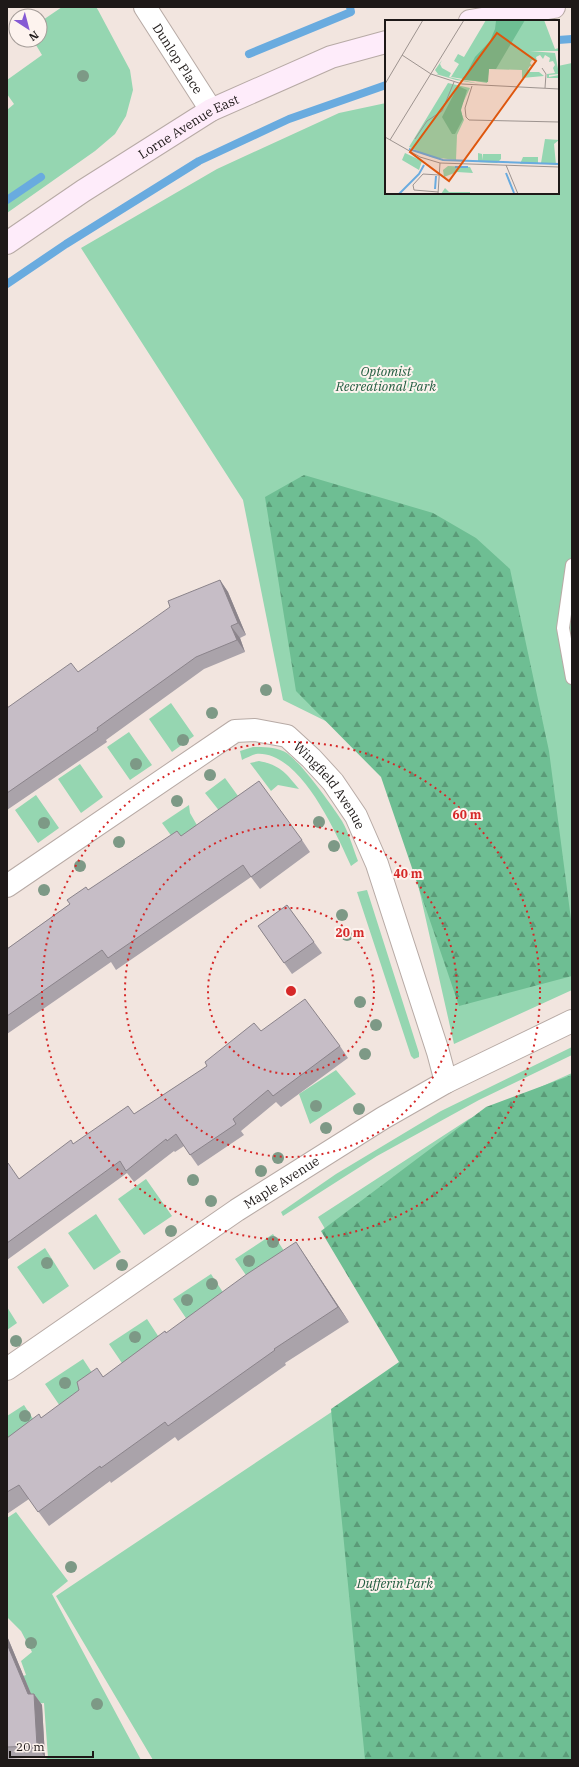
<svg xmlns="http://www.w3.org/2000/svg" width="579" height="1767" font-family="'IBM Plex Serif',serif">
	<defs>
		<pattern id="forest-firs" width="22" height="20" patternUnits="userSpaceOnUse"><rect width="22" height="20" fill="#6ebe93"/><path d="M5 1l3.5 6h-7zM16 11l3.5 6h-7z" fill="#5a9a77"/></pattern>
	</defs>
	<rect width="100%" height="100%" fill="#f2e5df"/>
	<path fill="#95d6b1" d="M62,7H96L98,10L130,70L133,90L126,116L115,134L95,151L7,213V110L14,104L7,94V80L42,55L33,40H40V22Z
		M572,63V990L454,1044L394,778L352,734L283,700L243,500L81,248L217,169L339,113L386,103V193H558V66Z
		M171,703L194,736L172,752L149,719Z
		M129,732L152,765L130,780L107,747Z
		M253,747C263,747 274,747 283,751C298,757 333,807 342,821C349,833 353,848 358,861L351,866C336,833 300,750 256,754C252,755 246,758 242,760L240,751Z
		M259,761C280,765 286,773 299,789L278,785L271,791L250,763Z
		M80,764L103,797L81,813L58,779Z
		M225,778L246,807L221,813L205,793Z
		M36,795L59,828L38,843L15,810Z
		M189,805L190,813L202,834L175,841L162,823Z
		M367,890L419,1053V1057L414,1059L411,1056L357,892Z
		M572,1047V1055L479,1100L377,1156L283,1216L281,1212L336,1174L441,1111Z
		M336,1070L356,1094L310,1124L299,1094Z
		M572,1073V1760H153L56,1596L405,1363L318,1217L469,1119Z
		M146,1179L172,1216L144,1235L118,1199Z
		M96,1214L121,1252L94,1270L68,1233Z
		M273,1234L290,1260L252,1284L235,1259Z
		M45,1248L69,1286L43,1304L17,1267Z
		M211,1274L228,1300L190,1324L173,1299Z
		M7,1307L17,1323L7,1330Z
		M147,1319L164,1345L126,1369L109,1344Z
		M83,1359L100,1385L62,1409L45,1384Z
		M24,1405L41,1431L7,1453V1416Z
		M16,1512L68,1581L52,1594L141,1760H42L48,1758L44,1703L25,1705L7,1682L26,1675L21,1661L32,1652L21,1631L7,1617V1518Z"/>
	<path fill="url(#forest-firs)" d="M304,475L433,513L476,538L510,569L549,751L572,927V976L459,1006L381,777L296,691L265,497Z
		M572,1075V1760H365L331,1409L399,1362L321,1231L486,1107Z"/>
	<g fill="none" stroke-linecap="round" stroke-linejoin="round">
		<path stroke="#69abdf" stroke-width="8" d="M558,40L572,39
			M249,54L351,12L350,7
			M7,200L41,177
			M7,284L66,244L199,161L289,119L386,85"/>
		<g stroke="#b7aaa5" stroke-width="14">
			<path id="lane" d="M572,565L563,628L572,678"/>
		</g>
		<g stroke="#b7aaa5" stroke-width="24">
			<g id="street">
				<path id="s1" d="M145,7L211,110"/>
				<path id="s2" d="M7,886L235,731L255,730L287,736L311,758L333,782L356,816L377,864L438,1052L446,1082"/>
				<path id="s3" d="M7,1369L237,1210L383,1118L446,1082L572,1021"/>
			</g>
		</g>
		<g stroke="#b7aaa5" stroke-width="24">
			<g id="secondary">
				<path d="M470,21L554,7"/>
				<path id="s4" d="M7,243L83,191L211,110L331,57L386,42"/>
			</g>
		</g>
		<use href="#lane" stroke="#fff" stroke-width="12"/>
		<use href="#street" stroke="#fff" stroke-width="22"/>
		<use href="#secondary" stroke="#feecfa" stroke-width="22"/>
	</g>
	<g fill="#7d9986">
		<circle cx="83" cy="76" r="6"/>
		<circle cx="266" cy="690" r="6"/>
		<circle cx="212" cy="713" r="6"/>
		<circle cx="183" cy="740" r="6"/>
		<circle cx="136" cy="764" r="6"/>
		<circle cx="210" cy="775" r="6"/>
		<circle cx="177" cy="801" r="6"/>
		<circle cx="319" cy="822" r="6"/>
		<circle cx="44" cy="823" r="6"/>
		<circle cx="119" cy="842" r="6"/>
		<circle cx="334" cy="846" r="6"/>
		<circle cx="80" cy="866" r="6"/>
		<circle cx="44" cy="890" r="6"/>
		<circle cx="342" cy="915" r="6"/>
		<circle cx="347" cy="935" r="6"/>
		<circle cx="360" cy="1002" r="6"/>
		<circle cx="376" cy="1025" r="6"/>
		<circle cx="365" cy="1054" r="6"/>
		<circle cx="316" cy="1106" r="6"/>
		<circle cx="359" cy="1109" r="6"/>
		<circle cx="326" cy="1128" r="6"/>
		<circle cx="278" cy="1158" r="6"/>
		<circle cx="261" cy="1171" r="6"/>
		<circle cx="193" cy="1180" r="6"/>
		<circle cx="211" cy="1201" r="6"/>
		<circle cx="171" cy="1231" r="6"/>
		<circle cx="273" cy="1242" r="6"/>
		<circle cx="249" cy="1261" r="6"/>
		<circle cx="47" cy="1263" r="6"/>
		<circle cx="122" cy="1265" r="6"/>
		<circle cx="212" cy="1284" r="6"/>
		<circle cx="187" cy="1300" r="6"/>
		<circle cx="135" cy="1337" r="6"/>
		<circle cx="16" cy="1341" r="6"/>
		<circle cx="65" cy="1383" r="6"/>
		<circle cx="25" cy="1416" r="6"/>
		<circle cx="71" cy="1567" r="6"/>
		<circle cx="31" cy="1643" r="6"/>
		<circle cx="97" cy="1704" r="6"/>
	</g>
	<path fill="#aaa3aa" d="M220,580L228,592L246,635L240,638L245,652L204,669L106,740L107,742L7,810V708L78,672Z
		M181,836L302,840L310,852L260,889L251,877L116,970L111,962L7,1034V949L70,904L88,890Z
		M287,905L322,953L292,974L258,926Z
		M261,1031L340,1046L348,1058L281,1107L276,1102L241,1131L244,1135L198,1166L184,1146L175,1152L174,1151L134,1182L127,1173L7,1260V1164L19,1179L73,1144L134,1114Z
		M306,1257L349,1322L285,1363L286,1365L178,1441L175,1437L111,1483L110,1481L49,1526L29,1499L7,1514V1438L41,1418L103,1377L166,1333Z
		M7,1636L31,1694H34L42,1705L45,1757L7,1759Z"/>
	<path fill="#8b848b" d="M220,580L228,592L246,635L238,623Z
		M231,626L240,638L245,652L237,640Z
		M296,1242L306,1257L349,1322L338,1307Z
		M7,1636L34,1701V1694L42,1705L45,1757L37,1746L28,1694L7,1644Z"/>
	<path fill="#c6bdc6" stroke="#8b848b" d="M220,580L238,623L231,626L237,640L196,657L97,728L98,730L7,793V708L71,663L78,672L170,607L168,601Z
		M259,781L302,840L251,877L243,865L108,958L102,950L7,1016V949L70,904L67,900L86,887L88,890L177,831L181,836Z
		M287,905L314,942L284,963L258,926Z
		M305,999L340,1046L273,1096L268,1090L233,1119L236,1124L190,1155L176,1134L167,1141L166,1139L126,1171L120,1161L7,1243V1164L8,1163L19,1179L71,1140L73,1144L128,1106L134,1114L207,1066L205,1062L254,1023L261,1031Z
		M296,1242L338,1307L274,1349L275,1350L168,1426L165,1422L101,1468L100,1466L38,1512L19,1485L7,1492V1438L39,1414L41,1418L79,1390L77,1382L97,1368L103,1377L165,1331L166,1333L247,1274Z
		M7,1644L28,1694H34L37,1746L7,1747Z"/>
	<g fill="none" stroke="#d62828" stroke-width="2" stroke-dasharray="2 4">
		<circle cx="291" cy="991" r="83"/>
		<circle cx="291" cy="991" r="166"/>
		<circle cx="291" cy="991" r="249"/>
	</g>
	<g text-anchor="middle" stroke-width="4" stroke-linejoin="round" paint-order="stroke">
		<g font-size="13" fill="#1e1918" stroke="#fdf3ee">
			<text dy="5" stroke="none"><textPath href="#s1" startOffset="61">Dunlop Place</textPath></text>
			<text dy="5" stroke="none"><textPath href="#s4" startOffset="216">Lorne Avenue East</textPath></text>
			<text dy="5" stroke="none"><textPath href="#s2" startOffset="394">Wingfield Avenue</textPath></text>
			<text dy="5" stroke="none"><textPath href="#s3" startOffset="332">Maple Avenue</textPath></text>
		</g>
		<g font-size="13" font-style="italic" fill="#1e5a3d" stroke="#fdf3ee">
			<text x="386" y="376">Optomist<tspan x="386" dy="15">Recreational Park</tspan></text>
			<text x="395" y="1588">Dufferin Park</text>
		</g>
	</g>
	<g transform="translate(385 20)">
		<rect width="174" height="174" fill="#f2e5df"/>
		<path d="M101,0H159L170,29L174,28V31H145L170,33L174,54L164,55V57L174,55V58H162V54L170,53L168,48L170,45L168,41L164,42L165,38L160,35L158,39L155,35L151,37L152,41L147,40L145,43L148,47L145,46L143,49L145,52H154L159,56L137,58V50L104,49L102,63L66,57L74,44L69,41L73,34L79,37ZM57,40L55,44L57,48L66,53L64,57L59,56L95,64L71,60L51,54H53L50,50ZM63,63L85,68L75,89L79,100L72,115L71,140L46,137L24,127ZM160,119L174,120L169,124L171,145L156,143ZM20,133L37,141L34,150L17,140ZM93,133L97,134V140L98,134H116V139L112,143L93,142ZM138,137H153V143L135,144ZM63,146L85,147L88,153L72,152L59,157L58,150ZM60,168L64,172H85V174H56Z" fill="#95d6b1"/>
		<path d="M114,0H140L111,49H104L103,62L78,60L90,37L105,21L110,9L111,1ZM73,66L82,70L76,90L78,99L70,114H67L57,97Z" fill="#6ebe93"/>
		<path fill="none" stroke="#69abdf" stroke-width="2" d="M24,129L58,140L174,144M70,147H83M121,153L129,173M50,169L51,156M14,174L34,154L39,145"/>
		<path fill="none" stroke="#9d938f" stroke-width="1" d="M17,35L46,54L77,64L174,69M157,48L161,54L160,68M0,64L38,0M87,66L80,88L81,97L84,100L174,102M0,117L35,137L55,143L174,147M30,119L42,101L57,91L69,62M5,120L79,0M121,145L133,174M53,172L29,170L28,165L38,154L54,155M53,174L55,143"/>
		<path fill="#de560d" fill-opacity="0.15" stroke="#de560d" stroke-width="2" d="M112,13L151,41L64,161L25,132Z"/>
		<rect width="174" height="174" fill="none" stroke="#1e1918" stroke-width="2"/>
	</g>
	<circle cx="291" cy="991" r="6" fill="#d62828" stroke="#fdf3ee" stroke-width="2"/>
	<g font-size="12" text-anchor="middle" font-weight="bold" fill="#d62828" stroke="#fdf3ee" stroke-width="4" stroke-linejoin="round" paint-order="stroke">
		<text x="467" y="819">60 m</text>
		<text x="408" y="878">40 m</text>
		<text x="350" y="937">20 m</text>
	</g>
	<rect width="579" height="1767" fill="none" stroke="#1e1918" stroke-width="16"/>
	<g transform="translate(28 28) rotate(144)"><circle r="19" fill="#fdf3ee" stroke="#a49c98"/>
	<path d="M0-3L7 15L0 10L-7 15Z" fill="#855ad4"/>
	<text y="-6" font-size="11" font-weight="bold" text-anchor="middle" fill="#1e1918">N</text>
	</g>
	<path d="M10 1751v6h83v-6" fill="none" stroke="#1e1918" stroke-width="2"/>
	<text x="16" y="1751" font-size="12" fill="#1e1918" stroke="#fdf3ee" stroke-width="3" paint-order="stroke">20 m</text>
</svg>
